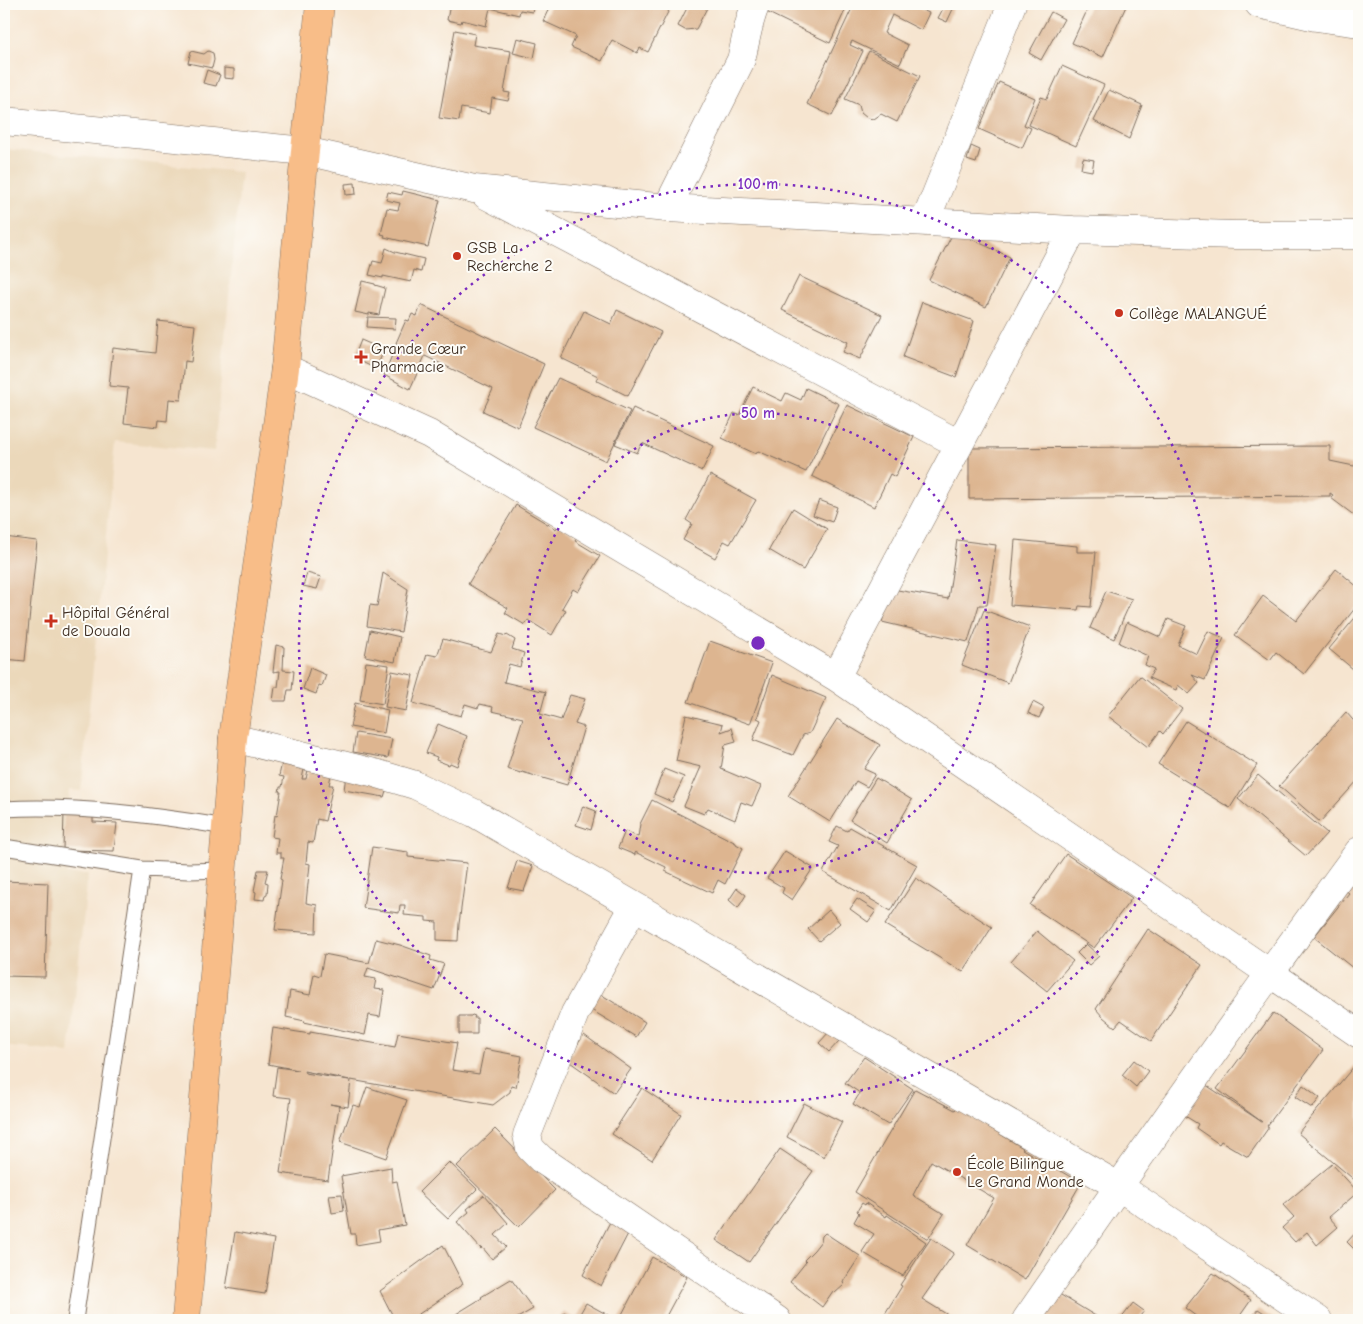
<svg xmlns="http://www.w3.org/2000/svg" width="1363" height="1324" font-family="'Comic Neue',sans-serif">
	<rect width="100%" height="100%" fill="#fdfcf7"/>
	<filter id="ink" filterUnits="userSpaceOnUse"><feTurbulence type="fractalNoise" baseFrequency=".02" numOctaves="2"/><feDisplacementMap in="SourceGraphic" scale="10" xChannelSelector="R" yChannelSelector="G"/><feConvolveMatrix kernelMatrix="1 2 1 2 8 2 1 2 1" color-interpolation-filters="sRGB"/></filter>
	<filter id="wash" filterUnits="userSpaceOnUse"><feTurbulence type="fractalNoise" baseFrequency=".0096" numOctaves="4" result="noise"/><feDisplacementMap in="SourceGraphic" scale="20" xChannelSelector="R" yChannelSelector="G"/><feGaussianBlur stdDeviation="1.12" result="paint"/><feColorMatrix in="noise" values="0 0 0 0 0 0 0 0 0 0 0 0 0 0 0 0 0 1.4 0 .05"/><feComposite in="paint" operator="in"/></filter>
	<g filter="url(#wash)">
		<rect width="100%" height="100%" fill="#f6e5d0"/>
		<path fill="#ebd8ba" d="M4,149L241,172L214,451L115,442L81,791L70,790L68,812L67,874H88L69,1053L4,1046Z"/>
		<g id="blocks">
			<path fill="#ddb590" fill-rule="evenodd" d="M450,4H534L532,12L520,10L519,15L490,8L486,26L462,20L461,23L447,20Z
				M551,4H672L648,52L640,48L637,53L612,40L602,61L571,47L576,36L543,21Z
				M689,4H709L696,29L685,30L678,26Z
				M758,4H848L830,43L756,7Z
				M854,4H909L929,13L921,30L892,15L884,33L908,45L900,64L852,41L850,45L863,51L832,116L807,104Z
				M1090,4H1127L1103,57L1072,43Z
				M945,5L953,9L947,22L938,18Z
				M1051,12L1064,19L1041,60L1029,53Z
				M455,30L475,34L473,45L511,51L504,92L510,93L508,101L492,98L490,113L461,108L459,121L439,118Z
				M517,38L537,43L534,58L513,53Z
				M191,51L204,54L208,51L213,53L214,60L212,68L188,63Z
				M869,51L920,76L897,122L881,114L874,119L867,118L861,113L859,105L845,99Z
				M1062,66L1104,85L1076,146L1029,125L1041,97L1047,99Z
				M224,68L234,69V79L224,78Z
				M207,70L220,75L216,86L203,83Z
				M999,82L1035,98L1024,125L1031,128L1022,148L979,129Z
				M1109,90L1142,105L1129,139L1094,121Z
				M971,146L980,150L976,163L967,160Z
				M1083,158L1094,160L1092,171L1081,169Z
				M355,183L356,194L346,195L345,184Z
				M403,191L440,200L428,247L384,237L385,235L381,234L387,208L398,210L400,203L386,200L388,192L402,195Z
				M954,231L1010,257L986,307L929,280Z
				M386,248L395,252L424,259L421,272L414,270L411,282L383,276V278L369,275L373,261L382,263Z
				M799,276L882,315L860,359L843,352L848,342L782,310Z
				M362,281L375,284V285L385,288L379,315L369,313V315L355,312Z
				M922,302L974,321L956,377L903,357Z
				M421,305L544,364L518,427L483,411L493,389L425,356L410,389L384,375L397,343H396L406,320L409,321L412,314L417,316Z
				M617,310L661,332L628,396L596,380L598,376L561,358L584,311L611,324Z
				M368,317L396,318L395,329L367,327Z
				M158,321L195,325L191,362L185,361L181,400L169,399L167,421L159,420L158,427L124,423L128,388L109,386L113,348L155,353Z
				M361,340L384,350L376,369L354,358Z
				M558,378L630,411L606,461L533,427Z
				M753,387L782,401L786,393L801,400L806,388L839,404L806,472L758,451L756,454L722,438L734,413L739,415Z
				M847,405L914,437L895,477L890,474L874,507L812,476Z
				M633,408L714,446L702,471L642,443L637,453L615,444Z
				M1330,446V461L1354,466L1359,460V519L1331,498L1333,495L1330,493V496L969,499V448Z
				M710,475L756,500L730,544L724,541L715,558L683,540L692,524L686,520Z
				M819,500L837,507L832,522L813,515Z
				M516,505L556,529L558,525L578,536L575,541L600,556L578,592L573,589L562,608L566,610L552,635L528,620L525,625L505,613L508,608L468,584Z
				M793,508L827,529L803,570L769,550Z
				M4,537L37,541L25,661L4,659Z
				M957,540L996,545L987,605H979L968,642L882,622L892,589L948,599Z
				M1015,540L1077,546V552H1096L1091,607L1079,606L1078,610L1010,605Z
				M1336,569L1359,588V603L1304,674L1276,652L1270,660L1235,635L1263,596L1296,621Z
				M307,573L321,577L317,589L303,586Z
				M383,573L408,589L401,632L367,626L370,605L377,606Z
				M1106,591L1132,599L1114,639L1090,628Z
				M984,610L1030,627L1008,683L962,665Z
				M1359,613V674L1329,649Z
				M1168,619L1186,626L1178,645L1197,654L1208,631L1224,638L1205,680L1192,675L1199,683L1189,694L1178,685L1176,690L1149,678L1154,669L1145,665L1148,656L1119,643L1127,622L1160,637Z
				M370,630L400,637L395,662L365,656Z
				M499,634L506,636L507,635L515,640L512,649L524,653L520,667L509,664L504,682L546,692L540,714L561,720L570,695L585,699L575,724L584,727L567,785L522,772L521,773L507,769L523,718L492,711L493,707L480,704L478,708L465,704L461,716L413,703L427,654L437,656L443,639L491,652Z
				M710,641L772,663L750,724L688,702Z
				M276,645L284,647L283,670L294,671L292,690H288L286,701H273L275,687H278L280,671L273,672Z
				M366,662L389,665L383,704L360,700Z
				M310,668L326,675L322,686L319,685L316,694L303,689Z
				M392,671L413,675L406,711L385,707Z
				M772,675L826,698L810,733L803,735L793,755L753,740L761,720L757,718Z
				M1140,676L1182,709L1163,734L1160,731L1148,747L1108,716Z
				M1033,702L1044,708L1039,718L1028,713Z
				M355,703L388,710L384,733L350,727Z
				M1346,712L1359,727V779L1320,822L1279,786Z
				M686,715L723,724L721,732L732,728L736,742L725,745L721,769L761,786L752,806L741,802L735,820L708,808L704,814L684,806L701,767L676,761Z
				M837,719L880,745L864,769L875,774L867,787L856,781L830,822L788,796Z
				M1186,721L1257,765L1230,808L1158,764Z
				M438,724L467,736L457,766L450,763L449,765L436,760L437,757L426,753Z
				M356,733L392,739L388,758L353,752Z
				M283,758L306,760L302,779H306L309,765L332,770L329,785H333L325,821L317,819L313,843L308,842L306,863L310,864L306,903L317,905L316,933L275,930L282,880L280,879L284,858H281V853H276L278,838L272,837L275,815L277,816L281,792H279L280,787H282L284,777L279,776Z
				M664,769L684,777L672,802L654,794Z
				M346,775L389,781L384,797L344,790Z
				M1258,775L1327,833L1306,856L1238,799Z
				M876,778L912,800L887,843L850,820Z
				M652,800L736,843V844L743,848L725,884L718,880L712,893L665,871L666,867L635,852V855L618,848L625,831L638,837L640,824Z
				M583,806L596,811L591,830L576,825Z
				M64,812H93V822L117,823L114,851L63,850Z
				M837,826L847,831L850,827L917,865L891,911L823,872L838,846L829,842Z
				M372,847L408,852V857L467,863L459,924L458,941L437,940V922L426,921V917L404,915L405,905H400L399,913L363,908Z
				M785,851L813,868L792,900L782,893L784,888L767,878Z
				M1066,854L1132,898L1094,948L1030,905Z
				M1359,860V973L1314,937L1349,893L1339,885Z
				M517,861L533,866L524,891L508,888Z
				M258,870H268L265,882L268,883L267,894L265,895L264,900L255,899L256,892L254,891Z
				M916,878L992,927L963,972L885,925Z
				M4,881L48,883L45,977L4,976Z
				M737,888L746,895L738,908L729,900Z
				M857,899L876,911L868,922L850,909Z
				M829,910L840,923L819,941L808,929Z
				M1148,929L1202,965L1151,1041L1121,1020L1115,1027L1103,1017L1096,1009Z
				M1037,931L1073,961L1047,991L1011,962Z
				M376,939L400,945L431,956L430,960L444,964L434,990L368,968L365,977L376,979L374,989L384,990L380,1017L369,1015L365,1035L304,1022L305,1021L286,1017L290,991L310,995L314,974L320,976L324,954L369,963Z
				M1086,944L1099,956L1089,965L1077,953Z
				M594,990L645,1022L636,1037L583,1005Z
				M1273,1013L1323,1050L1267,1126L1269,1127L1248,1157L1221,1141L1219,1144L1196,1128L1198,1124L1185,1116L1206,1085L1262,1122L1217,1089Z
				M472,1015L475,1016L474,1018H477V1034H459V1016H471Z
				M273,1028L310,1034V1032L395,1047L398,1033L457,1043L452,1070L479,1074L484,1049L522,1056L516,1087L511,1086L510,1092L493,1105L351,1080L348,1107L330,1104L339,1106L328,1180L280,1173L291,1098L273,1096L277,1067L298,1070L268,1064ZM304,1071L350,1080H349L305,1073Z
				M829,1032L839,1041L829,1052L819,1043Z
				M584,1035L631,1069L614,1093L567,1060Z
				M864,1057L913,1089L888,1125L853,1104L860,1093L845,1083Z
				M1134,1060L1148,1071L1136,1087L1122,1075Z
				M1355,1065L1357,1068L1359,1065V1180L1357,1182L1298,1133Z
				M1303,1085L1320,1098L1312,1108L1295,1097Z
				M367,1087L407,1100L386,1158L340,1142L353,1105L360,1107Z
				M642,1088L681,1114L652,1160L612,1134Z
				M915,1089L955,1110L957,1108L1023,1148L1022,1149L1081,1183L1025,1280L967,1245L994,1198L931,1161L913,1195L944,1214L928,1239L855,1192Z
				M804,1103L842,1122L824,1157L787,1137Z
				M495,1129L555,1190L519,1227L457,1166Z
				M780,1149L813,1171L749,1262L716,1240Z
				M449,1162L477,1189L448,1219L419,1192Z
				M1332,1164L1358,1192L1329,1217L1338,1227L1317,1245L1307,1232L1295,1242L1282,1228L1294,1217L1283,1205Z
				M391,1167L392,1182L397,1181L405,1225L378,1230L380,1241L356,1245L355,1234H351L341,1176Z
				M342,1194L344,1211L332,1213L329,1195Z
				M484,1195L508,1223L495,1235L506,1247L492,1259L482,1247L481,1249L457,1222L469,1212L467,1209Z
				M862,1203L865,1205L866,1203L886,1217L887,1215L926,1242L903,1276L862,1252L874,1234L854,1222L859,1213L857,1211Z
				M613,1216L631,1228L601,1286L583,1275Z
				M1359,1229V1254L1347,1242Z
				M235,1232L274,1239L265,1294L226,1288Z
				M825,1233L860,1256L843,1282L844,1285L835,1293L833,1291L822,1307L790,1282L806,1262L804,1260L814,1250L821,1241L822,1236Z
				M931,1238L954,1253L922,1299L956,1320H881L902,1286L900,1285Z
				M443,1245L463,1284L410,1320H395L380,1291Z
				M652,1257L687,1277L664,1320H619Z
				M1213,1273L1251,1300L1237,1320H1194L1197,1317L1185,1308Z
				M511,1279L533,1309L514,1320H460L456,1314L482,1298L481,1297Z
				M1056,1292L1102,1320H1038Z
				M586,1303L617,1320H558L564,1312L577,1319Z
				M1133,1303L1144,1311L1137,1320H1119L1124,1315Z
				M1258,1309L1275,1320H1250Z"/>
		</g>
	</g>
	<g filter="url(#ink)">
		<use href="#blocks" fill-opacity="0" stroke="#7c6b5c" stroke-width="1"/>
		<g fill="none" stroke-linecap="round" stroke-linejoin="round">
			<g stroke="#7c6b5c" stroke-width="17">
				<path id="service" d="M4,809C78,805 153,815 226,827
					M4,847L142,869L189,871L222,870
					M75,1320L142,869"/>
			</g>
			<g stroke="#7c6b5c" stroke-width="29">
				<path id="minor" d="M1259,4L1316,17L1359,23
					M4,121L305,151L474,189L667,208L1073,230L1235,235H1359
					M486,195L959,444
					M667,208L741,60C746,41 748,21 756,4
					M925,222L1012,4
					M285,368L429,434L836,677L1359,1034
					M836,677L1073,230
					M233,738L375,773L415,785L474,813L1118,1186L1318,1320
					M634,906L575,1013L527,1135L530,1148L541,1159L777,1320
					M1026,1320C1135,1162 1245,1006 1359,851"/>
			</g>
			<g stroke="#7c6b5c" stroke-width="29">
				<path id="primary" d="M186,1320L226,827L233,738L285,368L305,151L320,4"/>
			</g>
			<use href="#service" stroke="#fff" stroke-width="15"/>
			<use href="#minor" stroke="#fff" stroke-width="28"/>
			<use href="#primary" stroke="#f8bd88" stroke-width="28"/>
		</g>
	</g>
	<g fill="none" stroke="#7b2cbf" stroke-width="2.5" stroke-dasharray="2.5 5">
		<circle cx="758" cy="643" r="230"/>
		<circle cx="758" cy="643" r="459"/>
	</g>
	<g fill="#c8321e" stroke="#fdfcf7" stroke-width="2">
		<circle cx="457" cy="256" r="5"/>
		<circle cx="1119" cy="313" r="5"/>
		<path d="M358.5 349.5h5v5h5v5h-5v5h-5v-5h-5v-5h5z"/>
		<path d="M48.5 613.5h5v5h5v5h-5v5h-5v-5h-5v-5h5z"/>
		<circle cx="957" cy="1172" r="5"/>
	</g>
	<g text-anchor="middle" stroke-width="4" stroke-linejoin="round" paint-order="stroke">
		<g font-size="16" fill="#3b2a1e" stroke="#fdfcf7" text-anchor="start">
			<text x="467" y="253">GSB La<tspan x="467" dy="18">Recherche 2</tspan></text>
			<text x="1129" y="319">Collège MALANGUÉ</text>
			<text x="371" y="354">Grande Cœur<tspan x="371" dy="18">Pharmacie</tspan></text>
			<text x="62" y="618">Hôpital Général<tspan x="62" dy="18">de Douala</tspan></text>
			<text x="967" y="1169">École Bilingue<tspan x="967" dy="18">Le Grand Monde</tspan></text>
		</g>
	</g>
	<circle cx="758" cy="643" r="8" fill="#7b2cbf" stroke="#fdfcf7" stroke-width="2.5"/>
	<g font-size="15" text-anchor="middle" font-weight="bold" fill="#7b2cbf" stroke="#fdfcf7" stroke-width="4" stroke-linejoin="round" paint-order="stroke">
		<text x="758" y="189">100 m</text>
		<text x="758" y="418">50 m</text>
	</g>
	<rect width="1363" height="1324" fill="none" stroke="#fdfcf7" stroke-width="20"/>
</svg>
